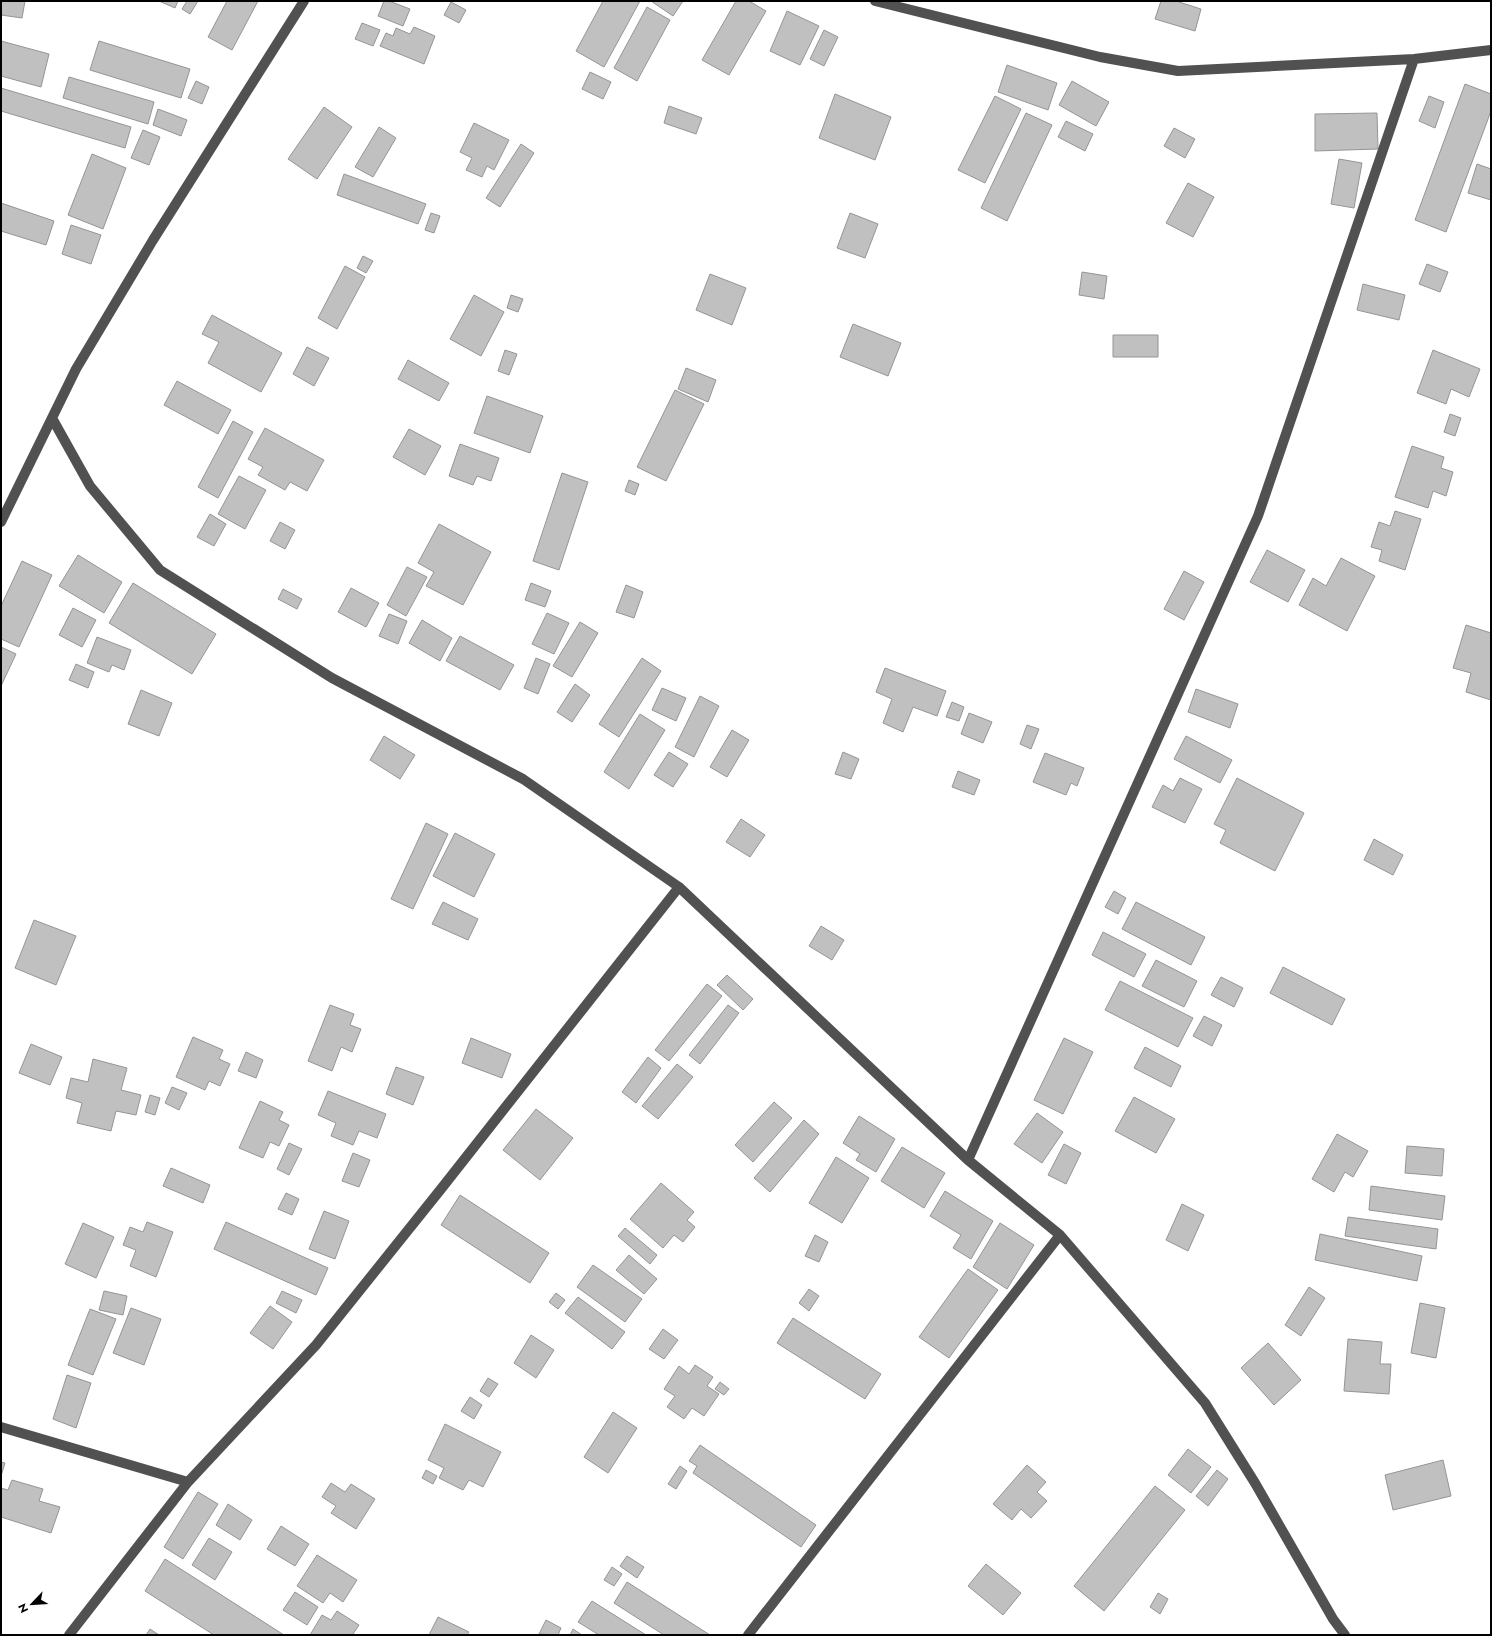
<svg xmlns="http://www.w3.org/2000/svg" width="1492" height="1636" font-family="Jost,sans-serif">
	<rect width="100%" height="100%" fill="#fff"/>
	<path fill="#c0c0c0" stroke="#959595" d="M1,1H25L22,18L1,15Z
		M159,1H178L175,8Z
		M187,1H198L190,14L182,9Z
		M227,1H258L232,50L208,37Z
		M384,1H389L410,9L403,26L378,16Z
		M603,1H640L604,67L576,51Z
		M651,1H683L673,16Z
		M736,1H749L766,11L729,75L702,60Z
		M1161,1H1179V2L1201,9L1195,31L1155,19Z
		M451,2L466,10L459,23L444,15Z
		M647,7L670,20L637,81L614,68Z
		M787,11L819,26L800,65L770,51Z
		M362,23L380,30L373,46L355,39Z
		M414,27L435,36L424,64L380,46L386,33L393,36L396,28L410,34Z
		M824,30L838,37L824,66L810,59Z
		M1,41L49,54L41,87L1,76Z
		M99,41L190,69L181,98L90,70Z
		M1007,65L1057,83L1048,110L998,92Z
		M590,72L611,82L603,99L582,89Z
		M69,77L154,102L148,124L63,98Z
		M196,81L209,87L202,104L188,98Z
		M1072,81L1109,102L1096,126L1059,105Z
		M1465,84L1491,94V111L1446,232L1415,220Z
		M1,88L131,127L125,148L1,111Z
		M835,94L891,117L875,160L819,138Z
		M995,96L1021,109L985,183L958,170Z
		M1429,96L1444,102L1435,128L1419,121Z
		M669,106L702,118L696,134L664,123Z
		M324,107L352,127L317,179L288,159Z
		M158,109L187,120L181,136L153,125Z
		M1026,113L1052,125L1007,221L981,208Z
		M1377,113L1378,149L1315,151V114Z
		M1066,121L1093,134L1085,151L1058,137Z
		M474,123L509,140L494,170L487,166L482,177L466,170L472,158L460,152Z
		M379,127L396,138L373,177L355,167Z
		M1174,128L1195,139L1185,158L1164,146Z
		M143,130L160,137L149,165L131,158Z
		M521,144L534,153L500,207L486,198Z
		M92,154L126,168L103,229L68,215Z
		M1339,159L1362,163L1354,208L1331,204Z
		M1477,164L1491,169V200L1468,193Z
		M344,174L426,204L418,224L337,195Z
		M1188,183L1214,197L1193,237L1166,223Z
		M1,203L54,221L46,245L1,231Z
		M431,213L440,216L434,233L425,230Z
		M850,213L878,224L865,258L837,248Z
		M71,225L101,235L91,264L62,254Z
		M363,256L373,261L366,273L357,268Z
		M1427,264L1448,272L1440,292L1419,284Z
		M345,266L365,277L337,329L318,318Z
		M1082,272L1107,276L1104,299L1079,295Z
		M710,274L746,288L732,325L696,310Z
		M1363,284L1405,295L1399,320L1357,310Z
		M474,295L504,312L481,356L450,339Z
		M511,295L523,299L518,312L507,308Z
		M212,315L282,353L261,392L208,363L219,342L202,334Z
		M853,324L901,343L888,376L840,357Z
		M1113,335H1158V357H1113Z
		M307,347L329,358L314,386L293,374Z
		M505,350L517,354L509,375L498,371Z
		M1433,350L1480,369L1469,397L1451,389L1446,404L1417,393Z
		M408,360L449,383L439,401L398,379Z
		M686,368L716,380L708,402L678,389Z
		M177,381L231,410L218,434L164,405Z
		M675,390L704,404L666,481L637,467Z
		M487,396L543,416L530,453L474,433Z
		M1450,414L1461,418L1455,436L1444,432Z
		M233,421L253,432L218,498L198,487Z
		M265,428L324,460L307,491L290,482L285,490L258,475L263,467L248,459Z
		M409,429L441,446L425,475L393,457Z
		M460,444L499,458L491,481L477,476L473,485L449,476Z
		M1412,446L1444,457L1441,468L1453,472L1446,496L1433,491L1428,508L1395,497Z
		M562,473L588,482L559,570L533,561Z
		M239,476L266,490L245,529L218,514Z
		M629,480L639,484L635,495L625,491Z
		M1395,511L1421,519L1405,570L1379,561L1382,550L1371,547L1379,522L1390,526Z
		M210,514L226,524L214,546L197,537Z
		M280,522L295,530L285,549L270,541Z
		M439,524L491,552L463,605L426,586L434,572L418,563Z
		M1267,550L1305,570L1288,602L1250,582Z
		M78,555L122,582L104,613L59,586Z
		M1341,558L1375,576L1347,631L1299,605L1313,578L1326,586Z
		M22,561L52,575L19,647L1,639V606Z
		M407,567L427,577L406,616L387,605Z
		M1184,571L1204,582L1184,620L1164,609Z
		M133,583L216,634L192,674L109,623Z
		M531,583L551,591L545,607L525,600Z
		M626,585L643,592L634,618L616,612Z
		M351,588L379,603L366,627L338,612Z
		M283,589L302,599L297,609L278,599Z
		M73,608L96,620L82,647L59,635Z
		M547,613L569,623L554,654L532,644Z
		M389,614L407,621L398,644L379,636Z
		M422,620L452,638L440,661L409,643Z
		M580,622L598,633L572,677L553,666Z
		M1466,625L1491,633V700L1466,692L1471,673L1453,668Z
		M460,636L514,665L500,690L446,661Z
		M97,637L131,650L124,670L112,665L109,672L87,663Z
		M1,647L16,654L1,686Z
		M536,658L550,664L538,694L524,688Z
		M642,658L661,671L619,737L599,724Z
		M76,664L94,672L88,688L69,680Z
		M885,668L946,691L937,716L913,707L903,732L883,723L892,699L876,692Z
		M575,684L590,695L572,722L557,712Z
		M662,688L686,698L676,721L652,710Z
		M1196,689L1238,704L1230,728L1188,712Z
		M141,690L172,703L159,736L128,724Z
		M700,696L719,706L694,757L675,747Z
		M952,702L964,707L959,721L946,717Z
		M969,713L992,722L983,743L961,734Z
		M640,714L665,730L629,789L604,772Z
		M1027,725L1039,729L1031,749L1020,744Z
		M732,730L749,740L727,777L710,767Z
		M384,736L415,755L400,779L370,760Z
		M1186,736L1232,760L1220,783L1174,759Z
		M669,752L688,764L673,787L654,775Z
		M843,752L859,759L851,779L835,774Z
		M1045,753L1084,768L1077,786L1071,783L1066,795L1033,782Z
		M958,771L980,780L974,795L952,787Z
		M1180,778L1202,789L1185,823L1152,807L1163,785L1173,791Z
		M1237,778L1304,813L1275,871L1220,843L1226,830L1214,824Z
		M741,819L765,835L750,857L726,842Z
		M426,823L448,834L413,909L391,899Z
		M455,833L495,854L474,897L433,876Z
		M1374,839L1403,855L1393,875L1364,860Z
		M1114,891L1126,898L1118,914L1105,907Z
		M443,902L478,919L468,940L432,924Z
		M1136,902L1205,937L1191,965L1122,929Z
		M34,920L76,936L56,985L15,968Z
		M821,926L844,940L832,960L809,946Z
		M1103,932L1146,954L1134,977L1092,955Z
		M1156,960L1197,981L1184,1007L1142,986Z
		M1283,967L1345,999L1332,1025L1270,993Z
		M727,975L753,999L743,1010L717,985Z
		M1221,977L1243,988L1234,1007L1211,995Z
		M1120,981L1193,1018L1178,1047L1105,1010Z
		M707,984L722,996L669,1061L655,1050Z
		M330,1005L354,1014L350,1025L361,1029L352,1052L341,1047L332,1071L308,1061Z
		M728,1005L739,1013L700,1064L689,1055Z
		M1204,1016L1222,1025L1212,1046L1193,1036Z
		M193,1037L223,1050L219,1059L230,1064L220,1086L209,1081L205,1090L176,1077Z
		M471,1038L511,1054L502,1078L462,1063Z
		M1064,1038L1093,1052L1063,1114L1034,1100Z
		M31,1044L62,1057L50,1085L19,1073Z
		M1145,1047L1181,1066L1171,1087L1134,1068Z
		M246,1052L263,1060L256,1078L238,1071Z
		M648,1057L661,1068L636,1103L622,1092Z
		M93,1059L127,1068L121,1090L141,1095L136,1115L116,1111L111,1131L77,1123L82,1103L66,1098L71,1078L88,1082Z
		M677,1064L693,1077L658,1119L642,1106Z
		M396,1067L424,1077L413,1105L386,1094Z
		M172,1087L187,1093L179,1110L165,1103Z
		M328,1091L386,1114L377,1138L359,1131L353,1145L331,1136L336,1123L318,1115Z
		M150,1095L160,1098L155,1115L145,1112Z
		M1134,1097L1175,1119L1156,1153L1115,1131Z
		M260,1101L283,1112L279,1120L289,1125L279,1146L270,1142L263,1158L239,1148Z
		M774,1102L792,1118L753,1162L735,1145Z
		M536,1109L573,1138L540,1180L503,1150Z
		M1037,1113L1063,1132L1042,1163L1014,1144Z
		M859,1116L895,1139L876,1172L856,1160L860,1154L843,1143Z
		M804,1120L819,1134L770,1192L754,1178Z
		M1337,1134L1368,1151L1353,1177L1345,1172L1334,1192L1312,1179Z
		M289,1143L302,1149L289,1175L277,1169Z
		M1064,1144L1081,1153L1066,1184L1048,1175Z
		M1407,1146L1444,1149L1442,1176L1405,1173Z
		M902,1147L945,1173L924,1208L881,1181Z
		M353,1153L370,1160L359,1187L342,1181Z
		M836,1157L869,1178L842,1223L809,1203Z
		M171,1168L210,1185L203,1203L163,1186Z
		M661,1183L694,1212L687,1220L695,1227L683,1242L674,1235L663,1248L630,1219Z
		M1371,1186L1445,1196L1442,1220L1369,1210Z
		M945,1191L993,1221L971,1259L953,1248L961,1235L930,1216Z
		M286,1193L299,1199L292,1215L278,1209Z
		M460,1195L549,1253L530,1283L441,1225Z
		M1182,1204L1204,1215L1188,1251L1166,1240Z
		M324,1211L349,1221L335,1259L309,1249Z
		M1348,1217L1438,1229L1436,1249L1345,1236Z
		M147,1222L173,1232L156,1277L130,1266L136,1250L123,1245L130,1227L143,1232Z
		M226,1222L328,1268L316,1295L214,1249Z
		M83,1223L114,1237L96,1278L65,1264Z
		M1000,1223L1034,1245L1007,1289L973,1267Z
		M625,1228L657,1255L650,1264L618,1236Z
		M1320,1234L1422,1256L1417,1281L1315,1260Z
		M815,1235L828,1242L819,1262L805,1256Z
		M629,1255L657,1279L644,1294L616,1270Z
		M593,1265L642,1299L625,1322L577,1287Z
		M968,1269L998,1290L949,1358L919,1337Z
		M1309,1287L1325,1298L1301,1336L1285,1325Z
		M809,1289L819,1296L809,1311L799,1303Z
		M104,1291L127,1296L123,1315L99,1310Z
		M282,1291L302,1300L296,1313L276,1303Z
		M556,1293L565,1300L558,1309L549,1302Z
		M578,1297L625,1332L612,1349L565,1313Z
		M1420,1303L1445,1308L1436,1358L1411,1353Z
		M270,1306L292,1322L273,1349L250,1333Z
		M131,1308L161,1319L144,1365L113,1353Z
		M90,1309L116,1319L93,1375L68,1365Z
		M793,1318L881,1374L865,1399L777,1343Z
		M663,1329L678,1340L664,1359L649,1349Z
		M531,1335L554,1350L536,1378L514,1363Z
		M1348,1339L1382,1342L1380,1364H1391L1389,1394L1344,1391Z
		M1268,1343L1301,1380L1274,1405L1241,1368Z
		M695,1365L713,1377L707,1386L719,1394L704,1416L692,1408L684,1419L667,1407L675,1396L664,1389L679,1366L689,1374Z
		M67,1375L91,1383L76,1428L53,1419Z
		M488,1378L498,1384L489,1397L480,1391Z
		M720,1382L729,1389L724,1395L715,1389Z
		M470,1397L482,1405L474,1419L461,1411Z
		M613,1412L637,1428L608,1473L584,1457Z
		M445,1424L501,1452L483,1487L469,1480L463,1490L439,1478L444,1468L428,1460Z
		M700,1445L816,1525L801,1547L693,1473L697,1466L689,1461Z
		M1188,1449L1211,1467L1191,1493L1168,1475Z
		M1443,1460L1451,1496L1393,1510L1385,1475Z
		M1,1462L5,1463L1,1476Z
		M1027,1465L1046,1482L1037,1492L1047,1501L1031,1518L1021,1509L1012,1520L993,1504Z
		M680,1466L687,1471L676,1489L668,1484Z
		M426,1470L437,1476L433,1484L422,1478Z
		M1217,1470L1228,1479L1208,1506L1196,1496Z
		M12,1480L43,1489L39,1501L60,1507L51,1533L1,1517V1488L8,1490Z
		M331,1483L345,1492L351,1484L375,1499L356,1529L331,1513L336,1506L322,1497Z
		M1155,1486L1185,1510L1104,1611L1074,1586Z
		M198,1492L218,1504L183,1559L164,1547Z
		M228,1504L252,1520L240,1540L216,1525Z
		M281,1526L309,1544L295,1566L267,1549Z
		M209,1538L232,1552L215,1580L192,1565Z
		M317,1555L357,1580L343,1602L330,1593L323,1603L297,1586Z
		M627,1556L644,1567L637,1578L620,1566Z
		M165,1559L284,1635H214L145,1591Z
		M986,1564L1021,1593L1003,1615L968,1586Z
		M612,1567L622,1574L614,1586L604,1580Z
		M627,1582L710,1635H664L614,1603Z
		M295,1592L318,1607L307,1625L283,1610Z
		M1158,1593L1168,1599L1160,1614L1150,1607Z
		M592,1601L646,1635H599L578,1622Z
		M337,1611L359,1625L353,1634L355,1635H310L322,1615L331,1620Z
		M438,1617L469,1632L467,1635H429Z
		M546,1620L561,1628L558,1635L539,1634Z
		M150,1629L159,1635H146Z
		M573,1629L582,1635H570Z"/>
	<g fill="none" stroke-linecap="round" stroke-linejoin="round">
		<path stroke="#515151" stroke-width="10" d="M875,1L1100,57L1178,71L1414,59L1491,50
			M52,418L90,486L160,570L332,678L523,779L679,887L968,1160L1060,1235L1205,1403L1255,1483L1333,1619L1345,1635
			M1,522L76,369L153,240L304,1
			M968,1160L1258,516L1414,59
			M1,1427L188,1482
			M69,1635L188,1482L316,1345L441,1189L679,887
			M748,1635L1060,1235"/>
	</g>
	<rect width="1492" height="1636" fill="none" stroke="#000000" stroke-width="4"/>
	<g transform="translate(32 1604) rotate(245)" stroke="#ffffff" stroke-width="3" paint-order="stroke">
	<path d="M0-3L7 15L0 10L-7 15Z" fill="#000000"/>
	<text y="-6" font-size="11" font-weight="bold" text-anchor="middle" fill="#000000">N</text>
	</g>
</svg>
